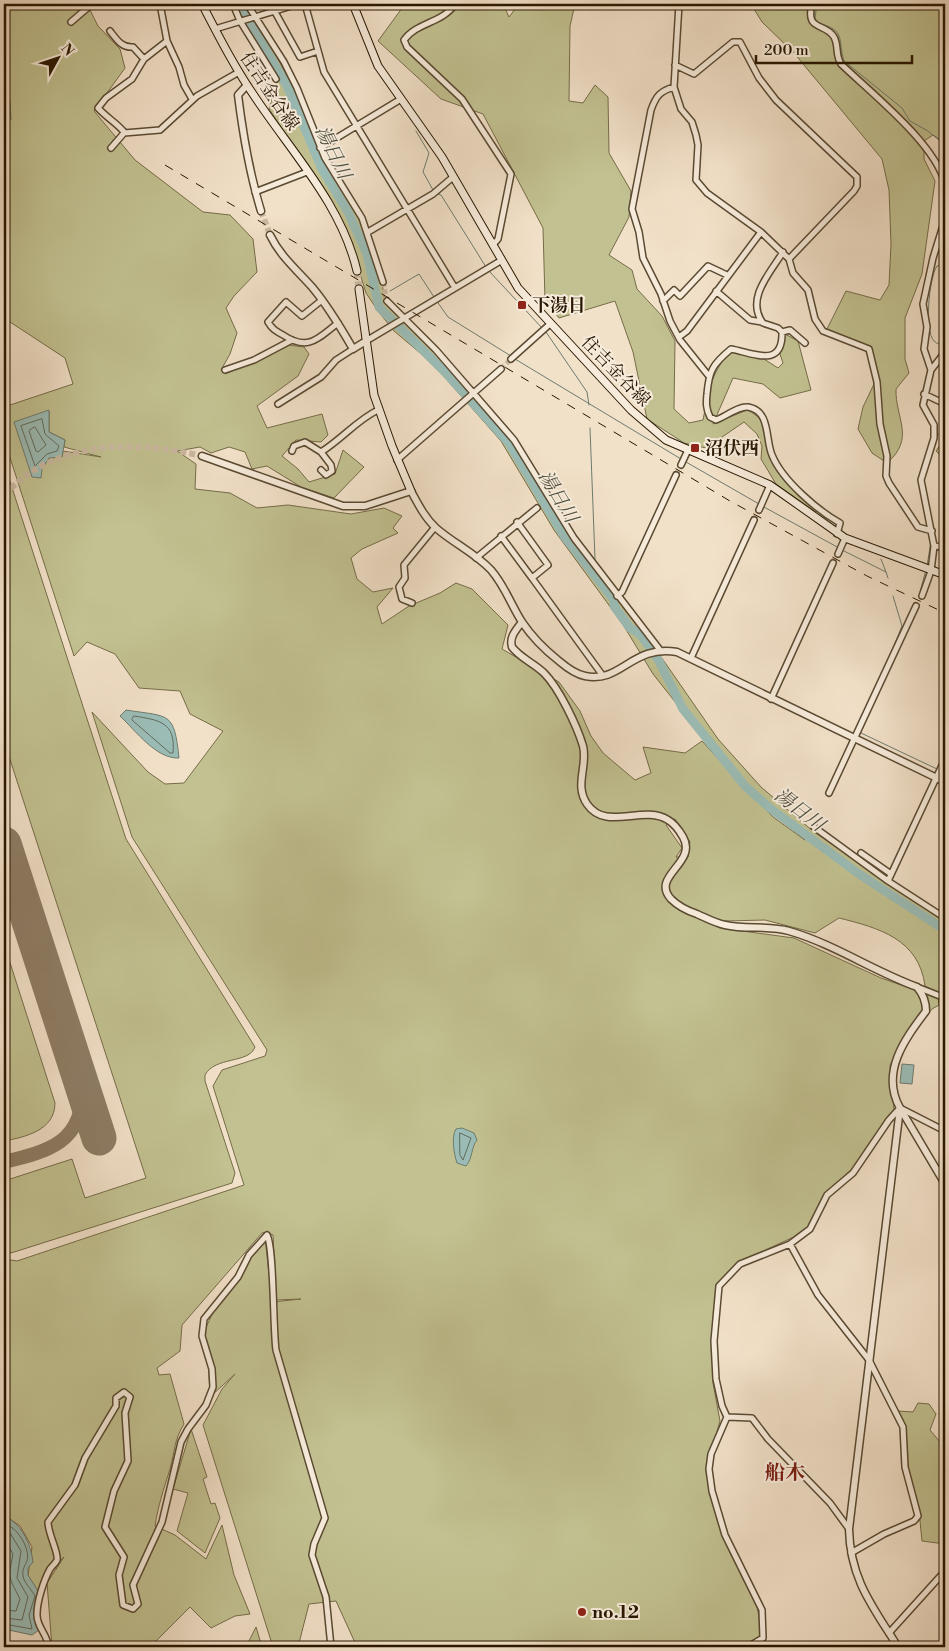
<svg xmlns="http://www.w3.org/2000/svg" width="949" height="1651" font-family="'Libre Bodoni','Noto Serif JP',serif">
	<rect width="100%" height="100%" fill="#f2e1c9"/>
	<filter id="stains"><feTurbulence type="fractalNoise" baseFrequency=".004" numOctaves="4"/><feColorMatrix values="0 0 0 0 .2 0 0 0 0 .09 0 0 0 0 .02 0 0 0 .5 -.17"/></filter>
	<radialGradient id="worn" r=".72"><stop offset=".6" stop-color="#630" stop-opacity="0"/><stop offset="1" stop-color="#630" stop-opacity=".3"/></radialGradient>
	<path fill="#c2c191" stroke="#756c48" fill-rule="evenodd" d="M4,4H87L98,26L120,49L125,68L94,111L135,160L203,212L230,215L253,239L257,272L234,296L226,308L237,333L230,354L221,370L225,374L288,345L304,347L309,354L298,376L257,406L267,428L322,414L328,435L321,442L296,440L282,456L298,469L309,482L335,474L343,450L364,467L334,498L301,487L267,466L252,469L245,452L229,447L211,453L200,447L177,451L196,464L195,489L230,493L257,508L288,505L351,514L384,508L402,516L393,528L398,533L362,549L351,558L357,579L373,592L393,588L377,607L382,624L409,606L440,593L456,583L472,589L508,625L502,649L559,682L580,711L591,736L603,753L635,780L651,773L643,747L685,753L702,741L734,776L653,674L622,623L554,530L501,441L432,363L394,331L378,311L366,293L346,229L324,191L269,109L277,82L240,14L237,4H244L268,40L298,97L324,161L368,234L381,276L385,302L422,337L520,451L554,514L569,535L650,641L718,739L761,787L814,832L945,919V996L925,986C919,939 879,928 839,918L815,933L765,920L725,921L699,918L720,928L794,938L881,978L938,998L939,1005L932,1009L901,1046L890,1065L894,1110L854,1167L826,1193L807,1228L798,1235L739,1262L717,1285L712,1340L713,1383L720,1421L706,1471L742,1577L756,1601L763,1638L750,1647H357L336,1601L309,1604L298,1647H273L203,1425L222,1389L235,1374L210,1397L208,1354L203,1334L219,1299L265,1237L272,1302L301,1299L276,1300L273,1235L266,1232L262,1233L182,1325L180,1351L157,1368L159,1375L170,1374L184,1424C174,1440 175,1451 170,1469C164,1488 158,1506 155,1526L175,1535L206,1559L222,1525L234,1575L250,1614L235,1616L211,1628L190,1607L150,1647H52L47,1583L64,1557L43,1576L40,1594L28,1576L32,1547L20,1526L10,1519L4,1520V1259L17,1261L244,1185L213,1086L222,1070L265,1056L267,1050L132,837L92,712L148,772L165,784L184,783L223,731L190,714L180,691L139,688L115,654L87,642L74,656L4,439V407L73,384L65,358L10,322L4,324ZM49,411V432L65,440L64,447L101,457L63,451L62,457L49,458L41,469ZM755,798L805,840L773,817ZM675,819L690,842L688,857H676L682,848L666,825Z
		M405,4H503L509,17L519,4H575L570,26L569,101L583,103L595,85L608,97L609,153L631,191L629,217L609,255L632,270L637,289L662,316L675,341L674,409L689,423L703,420C709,390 710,374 731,351L764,359L778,368L783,363L780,354L785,334L798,341L811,390L780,398L763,384L733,378L713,424L747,410C771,421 762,435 770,455C778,477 803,495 818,511L816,512L776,484L761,459L762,446L757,434L744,422L706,448L684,443L647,419L633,352L615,301L559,318L545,300L543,228L483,114L441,99L378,41Z
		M756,4H945V143L933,135L924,141V159L935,181L922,274L905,318V359L909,373L896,389C895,418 916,438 887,463L872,453L858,429L863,407L874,384L869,349L827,329L846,291L880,300L889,285L891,244L889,190L882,159L794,53L762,22L754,9Z
		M945,438V460L936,451Z
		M4,463L126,839L255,1047C249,1064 215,1056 205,1075V1081L235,1173L232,1183L11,1253L4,1248V1181L72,1159L85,1198L146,1178L4,741Z
		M4,944L55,1103C55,1130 26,1137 4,1141Z
		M918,1403L929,1404L936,1414L930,1430L945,1448V1544L922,1541L919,1511L914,1501L909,1477L905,1428L898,1411L913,1412Z
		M191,1429L207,1477L203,1479L211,1504L215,1503L220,1518L205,1553L177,1531L188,1493L173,1489Z
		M256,1627L262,1647H246Z"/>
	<path fill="#9bbdb7" stroke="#6d7b6e" d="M4,100L10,101L11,120L4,116Z
		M49,410V432L65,440L62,457L49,458L42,469L41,478L32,477L14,422Z
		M126,710C170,717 174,711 179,758C156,759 136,731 120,716Z
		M902,1064L914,1065L912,1084L900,1083Z
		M462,1128L474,1133L477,1140C471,1147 473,1158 466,1166L457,1163C454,1154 451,1137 456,1129Z
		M10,1519C24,1529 31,1545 33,1562L28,1568V1575L40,1594L34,1615L39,1630L32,1635L4,1629V1520Z"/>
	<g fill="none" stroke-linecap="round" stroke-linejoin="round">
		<path stroke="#626a5c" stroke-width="1" d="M42,419L45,434L59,446L57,451L47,454L35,466L21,426Z
			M35,427L46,445L38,452L36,451L29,431Z
			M134,716C159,720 176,722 173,753H170L132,720Z
			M460,1133L471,1138L463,1160L460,1155Z
			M4,1525C16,1524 31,1549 27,1561C25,1566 22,1569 23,1576C24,1583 32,1590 35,1596L29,1615L32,1629L4,1624
			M4,1531L10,1533L21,1551L17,1578L28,1597L22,1620L4,1618
			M4,1539L13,1554C8,1580 8,1575 20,1599L16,1611L4,1610"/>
		<path stroke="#6d7b6e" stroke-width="1" d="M817,4L815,18L818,23C847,31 837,38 844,61L902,108L910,121L928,131L945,145
			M416,131L429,153L423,172L433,190
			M435,193L441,195L486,267
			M945,264L937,266C929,278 924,331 934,341C937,344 942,345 945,346
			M489,271L543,329
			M390,291L419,274L434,297
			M436,300L448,317L511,356
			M546,332L587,392L589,405
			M515,359L681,459
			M590,428L595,559
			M938,434L945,435
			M686,462L759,504
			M764,507L839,548
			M842,550L886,572L888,578
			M881,559L886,572
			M598,564L601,567
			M927,566L931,541
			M920,592L926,570
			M891,653L902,626L893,596
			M858,725L914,604
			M861,733L937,769
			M941,770L945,772"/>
		<path stroke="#9bbdb7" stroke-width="9" d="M242,4L245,14L287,86L322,169L348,212L367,254L379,307L445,372L509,443L564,536L614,600V606L630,628L640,634L659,661L683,709L745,786L771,809L859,874L945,930"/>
		<path stroke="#8d7c64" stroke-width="14" d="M4,1162C50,1151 83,1142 83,1088"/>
		<path stroke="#8d7c64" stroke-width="35" d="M4,844L99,1138"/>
		<path stroke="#cab9a1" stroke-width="5" stroke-dasharray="5 2.5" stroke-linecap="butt" d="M383,282L387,301
			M501,369L511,359
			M676,475L681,465
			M754,520L759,510
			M833,563L838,554"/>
		<path stroke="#cab9a1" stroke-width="6" stroke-dasharray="6 3" stroke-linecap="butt" d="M261,211L270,235
			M4,494C13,487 21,478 31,472C82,440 145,443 202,456"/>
		<path stroke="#cab9a1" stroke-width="7" stroke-dasharray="7 3.5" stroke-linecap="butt" d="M357,271L359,289"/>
		<g stroke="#5a4a32" stroke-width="8">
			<path id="minor" d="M160,4L167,41L179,67L184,85L192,99
				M233,4L240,21L276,79
				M247,4L284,62L297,88L325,158L362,218L383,282
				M305,4L324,72L455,288
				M455,4C443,23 417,22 404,40L407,47L462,99L511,174L498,239L493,245
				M679,4L674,87L681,109L692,122L696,135L698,145L696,180L707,193L761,232L789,259L793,273L808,290L815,319L823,331L869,349L877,382L880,424L887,456L886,476L889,483L918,527L932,531
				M812,4C805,32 825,22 834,37C839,46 835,55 841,64C871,93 936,144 945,184
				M275,12L300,57L318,51
				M71,22L92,4
				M215,29L298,4
				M110,31C117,40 122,48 133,47L144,59
				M675,65L694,74L733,42H740L759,78L776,100L857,177V186L854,191L789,259
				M674,87C660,91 656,96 651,110L632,209L639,232L643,258L661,294L670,321L680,340L708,375
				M125,133C117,123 107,118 98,108L106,98L132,79L144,59L167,41
				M111,148L124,133L160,130L197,96L239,72
				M320,148L401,99
				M255,192L307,172
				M368,232L433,194L453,177
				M783,252C770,273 745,299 763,323L778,328L782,332C783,369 753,353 731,349C713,364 709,370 707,394C706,403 706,409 710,417L716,420C725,417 738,406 748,407C771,411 765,439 772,455C782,480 817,510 840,523L837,534
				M716,291L750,320L762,322
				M322,300L302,316L286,302L268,322C272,329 276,331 283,335C309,352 318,338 338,323
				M387,301L436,350L514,440L574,538L660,650
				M663,301L674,290L680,296L708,266L727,275
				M782,332L790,330L805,343
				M679,337L687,331L761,232
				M366,341L502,260
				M511,359L550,324
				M225,370L254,360L292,340
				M931,370L945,352
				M924,394L945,404
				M278,404L321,377L336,360L353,349
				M292,451L294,446L305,442L321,452C342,439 357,420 378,410
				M321,452L331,465L332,471L326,475L321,470
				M397,460L501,369
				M681,465L688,450
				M759,510L770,485
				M517,522L548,565L532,578L603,676
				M501,536L532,578
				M934,546L945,547
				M838,554L845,538
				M476,558L537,508
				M617,596L622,592L676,475
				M922,596L931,571L934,546L921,480L934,438V425L923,405L931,370L924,349L927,327L923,304L933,258L945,219
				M412,603L402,599L399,587L405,578L404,565L435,527
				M691,658L754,520
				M771,699L833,563
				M829,793L916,606
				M814,827L888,881L945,918
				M861,853L891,874
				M888,881L945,759
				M917,987L945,998
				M790,1244L818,1295L869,1360L903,1427L905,1467L918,1516L914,1521L884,1534L851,1553
				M727,1417L752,1418L768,1439L830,1503L849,1529
				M889,1633L945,1571
				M48,1647C49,1636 36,1627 37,1614C37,1601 44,1580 50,1569C52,1566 56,1563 57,1560C59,1553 48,1534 48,1522L75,1485L85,1458L116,1406V1398L124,1392L130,1397L125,1413L128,1461L114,1491L105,1527L124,1557L119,1575L123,1605L133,1609L138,1604L133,1585L162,1522L181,1442L188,1429L206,1405L213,1387L212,1369L202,1336L204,1319L238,1277L249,1255L267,1235C274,1247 273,1329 276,1350L325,1518L314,1544L312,1555L326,1597L331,1647
				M748,1647L763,1638L762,1610L725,1535L712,1491L709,1469L711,1454L727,1417L722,1406L716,1379L714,1341L719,1286L740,1264L790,1244L810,1229L827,1195L853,1173L889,1120L900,1108L945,1131"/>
		</g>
		<g stroke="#5a4a32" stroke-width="9">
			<path id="tertiary" d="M247,85L238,95C243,135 249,172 261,211
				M270,235C280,256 297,270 312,287C328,306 341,328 353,349L366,341
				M202,456L343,506H365L411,491C418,504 425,518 436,528C453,543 475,553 491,570C505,586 511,605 522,622C532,637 545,650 559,661C566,667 575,674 585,676C621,684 632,644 677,652L945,782
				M522,622C516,630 509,637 512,647C520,658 534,663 544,673C559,688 577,726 583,746C588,766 574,785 587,804C606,832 643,804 668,820C675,824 679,830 683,837C698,863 650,876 671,899C678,906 688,911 697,914C706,918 715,923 725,925C746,930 768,925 789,931C834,944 873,971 917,987C923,994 926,1002 926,1011C905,1039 880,1072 900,1108L945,1184
				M898,1647C873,1607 850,1579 849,1529L900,1108"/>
		</g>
		<g stroke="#281700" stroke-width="9">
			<path id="secondary" d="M202,4C219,37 236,70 257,100C294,155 342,206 357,271
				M353,4L378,66L442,157L518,288L631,410L666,440L770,485L845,538L945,575
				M359,289L374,395L392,446L411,491"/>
		</g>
		<use href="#minor" stroke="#f7ecdc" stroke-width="5"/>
		<use href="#tertiary" stroke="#f7ecdc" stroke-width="6"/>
		<use href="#secondary" stroke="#f7ecdc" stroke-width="7"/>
		<path stroke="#281700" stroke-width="1" stroke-dasharray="9 9" stroke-linecap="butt" d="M165,165L730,501L867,576L945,613"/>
	</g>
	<g fill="#8f2418" stroke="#f7ecdc" stroke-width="2">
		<rect x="517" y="300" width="10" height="10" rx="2.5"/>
		<rect x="690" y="443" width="10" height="10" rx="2.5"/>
		<circle cx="582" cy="1612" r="5"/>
	</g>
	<g text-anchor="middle" stroke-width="4" stroke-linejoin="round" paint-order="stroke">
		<g font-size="18" fill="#281700" stroke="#f7ecdc">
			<text transform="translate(270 91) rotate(56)" y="6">住吉金谷線</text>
			<text transform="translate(616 371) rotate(46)" y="6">住吉金谷線</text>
		</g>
		<g font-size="18" font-weight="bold" fill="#281700" stroke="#f7ecdc" text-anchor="start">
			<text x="532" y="311">下湯日</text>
			<text x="705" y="454">沼伏西</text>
			<text x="592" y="1618">no.12</text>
		</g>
		<g font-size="19" font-style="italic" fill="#505140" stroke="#f7ecdc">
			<text transform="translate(334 152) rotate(64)" y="7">湯日川</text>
			<text transform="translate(559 496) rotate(59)" y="7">湯日川</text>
			<text transform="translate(800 809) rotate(38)" y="7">湯日川</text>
		</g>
		<g font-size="20" font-weight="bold" fill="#7a1f14" stroke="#f7ecdc">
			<text x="785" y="1479">船木</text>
		</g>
	</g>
	<rect width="949" height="1651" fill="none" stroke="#f2e1c9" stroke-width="20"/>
	<rect x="5" y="5" width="939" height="1641" fill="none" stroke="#281700" stroke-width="2.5"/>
	<rect x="10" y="10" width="929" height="1631" fill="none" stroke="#281700"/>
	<g transform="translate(58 58) rotate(50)" stroke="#f7ecdc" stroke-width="4" paint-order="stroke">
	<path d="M0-4L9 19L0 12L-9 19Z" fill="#281700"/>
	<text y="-8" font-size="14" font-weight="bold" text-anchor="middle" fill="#281700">N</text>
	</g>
	<path d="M756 55v8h156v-8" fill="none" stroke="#281700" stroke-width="2.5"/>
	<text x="764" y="55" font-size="15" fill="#281700" stroke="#f7ecdc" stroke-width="4" paint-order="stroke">200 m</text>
	<rect width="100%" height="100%" filter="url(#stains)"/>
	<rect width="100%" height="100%" fill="url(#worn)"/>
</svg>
